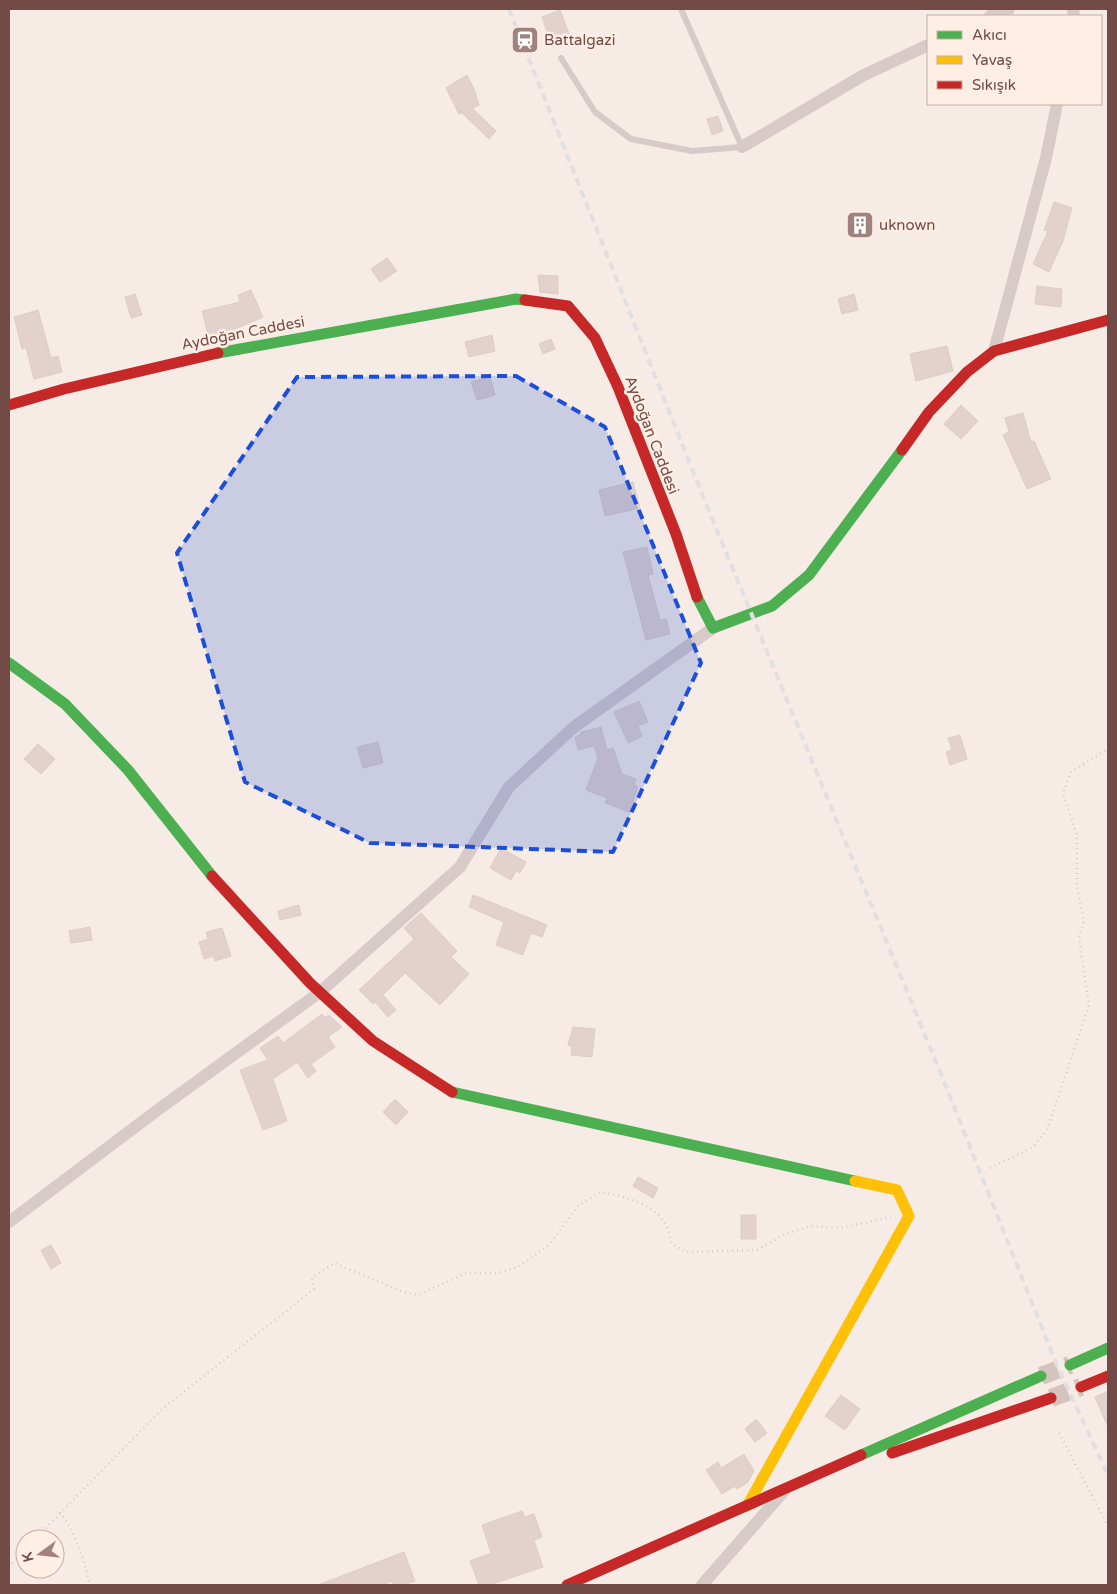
<svg xmlns="http://www.w3.org/2000/svg" width="1117" height="1594" font-family="'Varela Round',sans-serif">
	<rect width="100%" height="100%" fill="#f6ebe5"/>
	<path fill="#e2d1cd" stroke="#deccc7" d="M560,10L570,36L551,43L542,17Z
		M467,75L474,89L479,105L472,108L496,131L489,139L462,113L459,114L446,88Z
		M718,116L723,131L712,135L707,119Z
		M1054,202L1072,208L1063,241L1049,272L1033,264L1048,231L1044,230Z
		M387,258L397,271L380,282L371,269Z
		M538,275L558,276V294L540,292Z
		M1037,286L1062,289L1061,307L1035,304Z
		M251,290L263,317L236,329L208,335L202,311L240,302L238,295Z
		M135,294L142,315L131,318L125,297Z
		M854,294L858,310L842,314L838,299Z
		M38,310L51,358L58,356L62,372L34,379L26,347L22,349L14,317Z
		M492,335L495,351L469,357L465,342Z
		M551,339L555,349L543,354L539,344Z
		M947,346L953,371L916,381L910,354Z
		M490,377L495,395L477,400L471,382Z
		M961,405L978,421L961,439L944,424Z
		M1023,413L1031,442L1034,441L1051,479L1027,489L1003,435L1009,432L1005,418Z
		M633,482L640,508L605,516L599,490Z
		M647,547L653,574L648,575L660,620L666,619L670,634L646,640L623,552Z
		M639,701L648,722L638,726L642,736L628,743L614,712Z
		M601,727L607,750L613,748L622,774L636,779L634,785L638,787L629,812L605,803L607,798L586,790L598,758L594,746L578,750L575,737L580,735L581,732Z
		M960,735L967,759L950,765L946,752L952,750L948,738Z
		M378,742L383,763L363,768L357,747Z
		M38,744L55,759L41,774L24,759Z
		M501,848L526,862L520,873L516,871L511,880L490,868Z
		M473,895L547,925L542,937L531,933L523,955L496,945L504,922L469,907Z
		M299,905L301,915L280,920L278,911Z
		M421,913L457,951L451,957L469,974L440,1005L405,973L383,995L396,1010L388,1017L375,1002L373,1004L359,990L414,939L404,928Z
		M90,927L92,940L71,943L69,931Z
		M222,928L231,956L215,961L213,956L204,959L199,942L208,939L206,932Z
		M322,1014L325,1018L329,1015L342,1027L328,1037L335,1047L311,1064L316,1071L308,1078L297,1062L273,1079L287,1121L263,1130L240,1070L268,1060L260,1048L278,1036L283,1043Z
		M573,1027L595,1029L592,1057L571,1055L572,1046L568,1045Z
		M395,1099L408,1112L396,1125L383,1112Z
		M638,1177L658,1188L653,1198L633,1186Z
		M741,1215H756V1239H741Z
		M51,1245L61,1263L51,1269L41,1250Z
		M1108,1391V1427L1095,1397Z
		M841,1395L860,1409L845,1430L825,1416Z
		M756,1419L767,1433L755,1442L745,1429Z
		M744,1454L754,1471L748,1482L737,1489L735,1486L722,1494L706,1470L718,1462L721,1468Z
		M522,1511L525,1517L534,1514L542,1537L534,1540L543,1567L490,1585H479L470,1561L491,1553L482,1525Z
		M404,1552L415,1581L403,1585H394L392,1581L382,1585H318Z"/>
	<g fill="none" stroke-linecap="round" stroke-linejoin="round">
		<path stroke="#d5c3bd" stroke-width="18" stroke-dasharray="18 9" stroke-linecap="butt" d="M1041,1376L1070,1365
			M1051,1398L1081,1387"/>
		<path stroke="#d6cac8" stroke-width="2.5" stroke-dasharray="1 4" stroke-linecap="butt" d="M990,1168L1033,1147L1047,1130L1089,1005L1079,938L1084,922L1077,886V836L1063,793L1071,772L1108,749
			M1059,1433L1108,1526
			M60,1512C76,1535 84,1558 90,1585
			M35,1539L162,1409L314,1289L312,1278L334,1263L401,1291L418,1295L467,1273H498L518,1267L550,1244L579,1205L601,1192C624,1197 653,1202 666,1225C669,1230 670,1238 672,1244L685,1252L757,1250L785,1234L811,1226L840,1228L891,1217
			M9,1567L25,1550"/>
		<path stroke="#d7cac8" stroke-width="6" d="M561,58L595,112L631,139L692,151L742,147L681,9"/>
		<path stroke="#d7cac8" stroke-width="12" d="M1073,9L1074,16
			M990,16L1009,9
			M742,147L862,76L928,45
			M994,351L1046,158L1057,104
			M9,1222L159,1109L320,992L460,867L509,787L574,727L713,628
			M702,1585L784,1491"/>
		<path stroke="#4caf50" stroke-width="11" d="M218,353L516,299L525,300
			M697,597L713,628L772,606L809,575L902,450
			M9,663L65,704L128,770L212,876
			M452,1092L855,1181
			M1070,1365L1108,1348
			M861,1455L1041,1376"/>
		<path stroke="#ffc107" stroke-width="11" d="M747,1506L909,1216L897,1190L855,1181"/>
		<path stroke="#c62828" stroke-width="11" d="M525,300L568,306L595,338L618,387L676,534L697,597
			M9,405L64,389L218,353
			M902,450L929,412L967,372L994,351L1108,320
			M212,876L310,983L373,1041L452,1092
			M1081,1387L1108,1376
			M892,1453L1051,1398
			M567,1585L861,1455"/>
		<path stroke="#e2dfe3" stroke-width="4" stroke-dasharray="8 5" stroke-linecap="butt" d="M509,9L700,489L939,1069L1056,1363L1108,1475"/>
	</g>
	<path fill="#1d4ed8" fill-opacity="0.2" stroke="#1d4ed8" stroke-width="4" stroke-dasharray="10 6" stroke-linejoin="round" d="M516,376L605,427L701,663L613,852L370,843L245,782L177,553L297,377Z"/>
	<defs>
		<g id="station-square" transform="scale(1.4375)"><rect x="-9" y="-9" width="18" height="18" rx="4" fill="#a0827e" stroke="#ffeee4"/><path d="M-3-6H3Q5-6 5-4V2Q5 4 3 4L4.5 6H3L1.5 4h-3L-3 6H-4.5L-3 4Q-5 4-5 2V-4Q-5-6-3-6ZM-3.5-4v3h7v-3ZM-3.5 1v1.5H-2V1ZM2 1v1.5H3.5V1Z" fill="#fff"/></g>
		<g id="building-square" transform="scale(1.4375)"><rect x="-9" y="-9" width="18" height="18" rx="4" fill="#a0827e" stroke="#ffeee4"/><path d="M-4-6H4V6H1V3H-1V6H-4ZM-2.5-4.3h1.7v1.8h-1.7ZM.8-4.3h1.7v1.8H.8ZM-2.5-1h1.7V.8h-1.7ZM.8-1h1.7V.8H.8Z" fill="#fff"/></g>
	</defs>
	<g fill-rule="evenodd">
		<use href="#station-square" x="525" y="40"/>
		<use href="#building-square" x="860" y="225"/>
	</g>
	<g text-anchor="middle" stroke-width="5" stroke-linejoin="round" paint-order="stroke">
		<g font-size="15" fill="#724a46" stroke="#ffeee4" text-anchor="start">
			<text x="544" y="45">Battalgazi</text>
			<text x="879" y="230">uknown</text>
		</g>
		<g font-size="15" fill="#724a46" stroke="#ffeee4">
			<text transform="translate(243 333) rotate(-11)" y="5">Aydoğan Caddesi</text>
			<text transform="translate(652 435) rotate(69)" y="5">Aydoğan Caddesi</text>
		</g>
	</g>
	<rect width="1117" height="1594" fill="none" stroke="#724a46" stroke-width="20"/>
	<rect x="927" y="15" width="175" height="90" fill="#ffeee4" stroke="#c7aca5"/>
	<rect x="937" y="31" width="25" height="8" fill="#4caf50" stroke="#c7aca5"/>
	<text x="972" y="40" font-size="15" fill="#724a46">Akıcı</text>
	<rect x="937" y="56" width="25" height="8" fill="#ffc107" stroke="#c7aca5"/>
	<text x="972" y="65" font-size="15" fill="#724a46">Yavaş</text>
	<rect x="937" y="81" width="25" height="8" fill="#c62828" stroke="#c7aca5"/>
	<text x="972" y="90" font-size="15" fill="#724a46">Sıkışık</text>
	<g transform="translate(40 1554) rotate(255)"><circle r="24" fill="#ffeee4" stroke="#c7aca5"/>
	<path d="M0-4L9 19L0 12L-9 19Z" fill="#a0827e"/>
	<text y="-8" font-size="14" font-weight="bold" text-anchor="middle" fill="#724a46">K</text>
	</g>
</svg>
